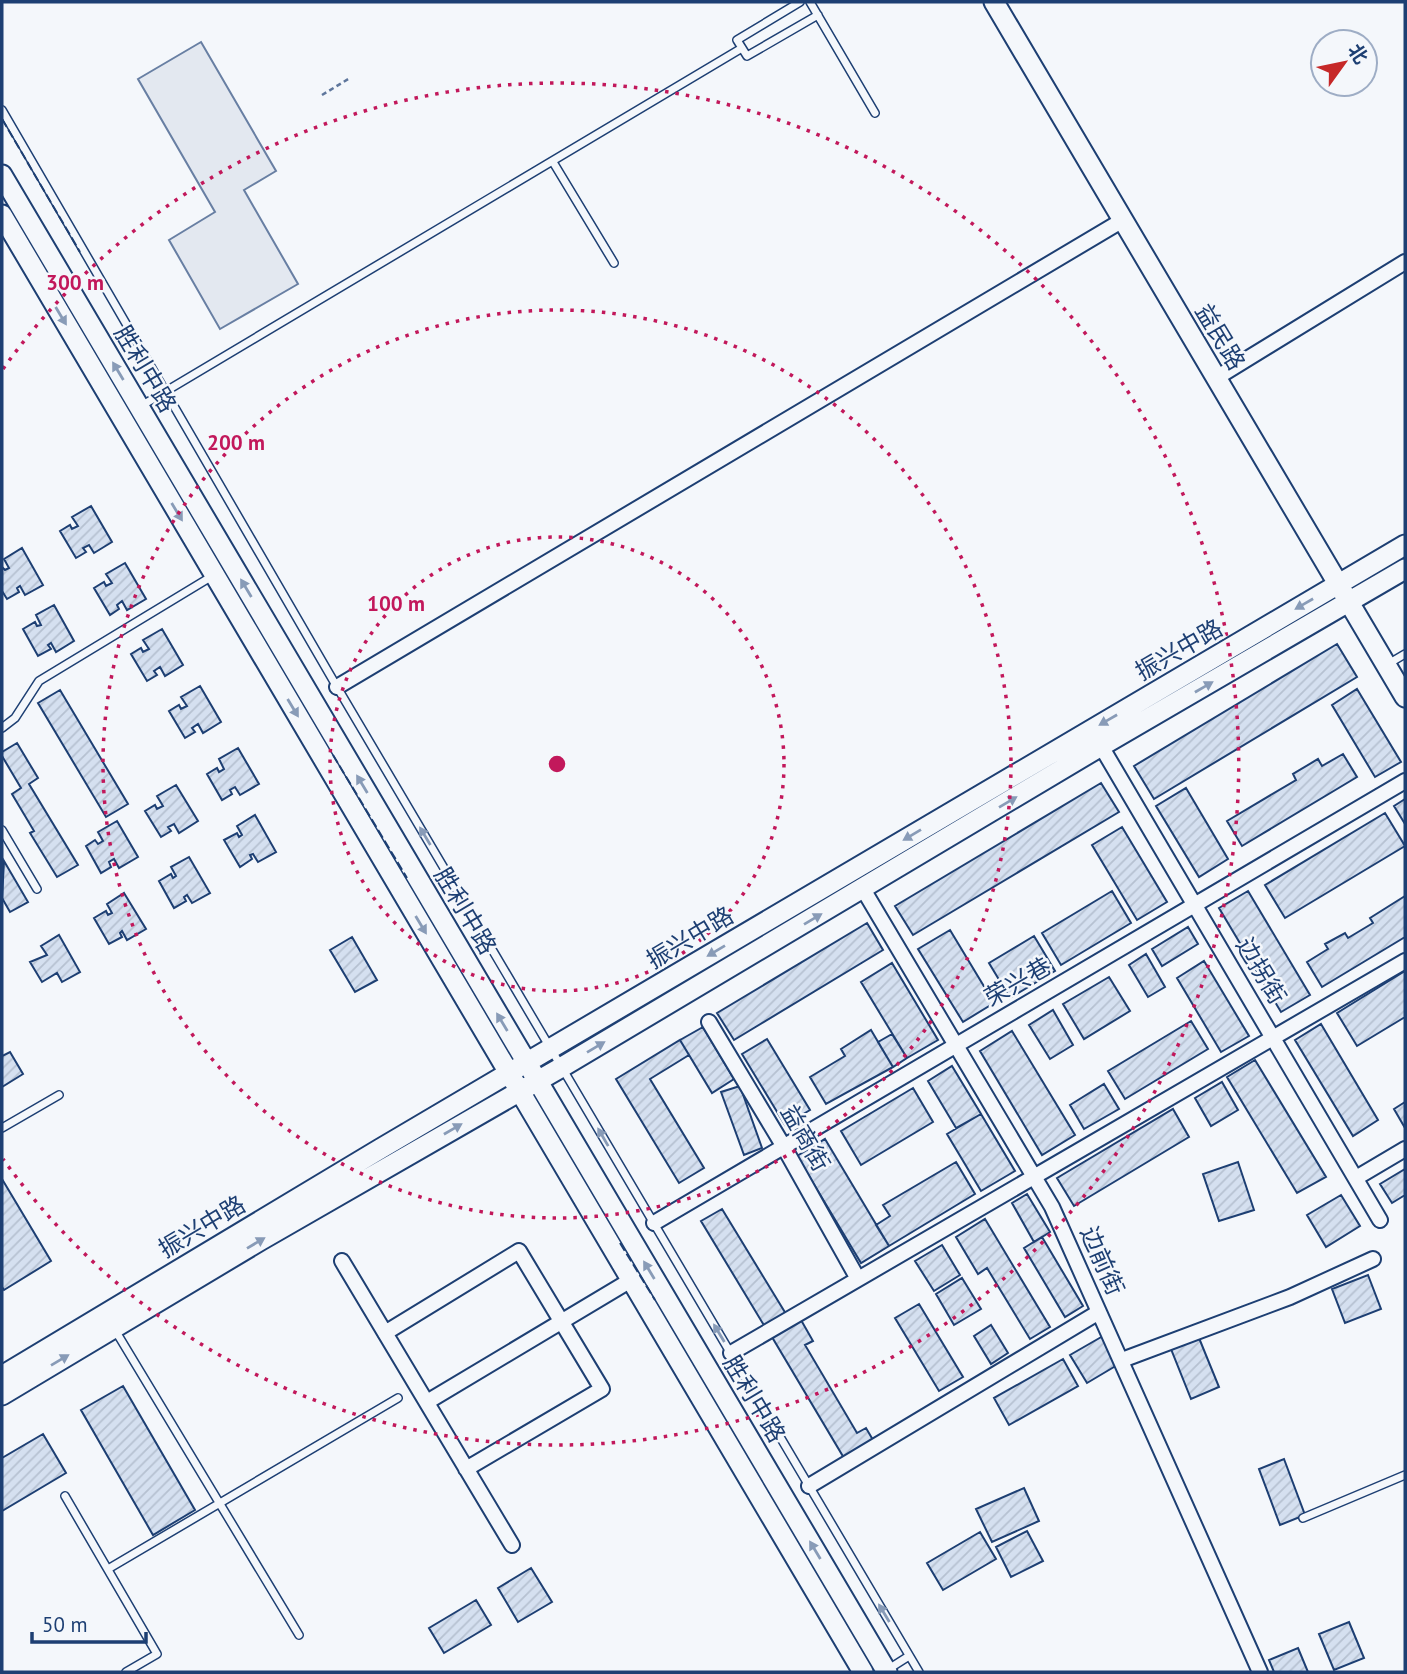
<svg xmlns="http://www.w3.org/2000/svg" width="1407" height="1674" font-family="'PT Sans','Noto Sans SC',sans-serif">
	<defs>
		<pattern id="building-hatch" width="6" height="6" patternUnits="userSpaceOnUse" patternTransform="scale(1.75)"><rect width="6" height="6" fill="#d5e0f0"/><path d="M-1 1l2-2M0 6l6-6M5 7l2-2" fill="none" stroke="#b6c1d1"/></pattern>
	</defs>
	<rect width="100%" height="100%" fill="#f4f7fb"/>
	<path fill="#e3e8f0" stroke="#687fa3" stroke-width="2" d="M201,42L276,171L244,190L298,284L220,329L169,240L215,212L138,79Z"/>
	<path fill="url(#building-hatch)" stroke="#1d3f73" stroke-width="2" d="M91,506L112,542L94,553L89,545L83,548L86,552L76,558L60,531L70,525L72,529L78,526L72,517Z
		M22,548L43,585L25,595L20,586L17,588L19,592L7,599L2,591V567L5,570L9,568L4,559Z
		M125,563L146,599L127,610L122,601L117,605L119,609L110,615L94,588L104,582L106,586L112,583L106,574Z
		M54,605L74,641L56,652L51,643L48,645L51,649L38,656L23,629L35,622L37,626L41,625L36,615Z
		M162,629L183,665L165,676L160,667L154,671L157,675L147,681L131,654L141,648L143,652L149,649L143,640Z
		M1337,644L1357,677L1154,799L1134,766Z
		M200,686L221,722L203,733L198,724L192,728L195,732L185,738L169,711L179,705L181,709L187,706L181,697Z
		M1357,689L1401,762L1375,777L1332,705Z
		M60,690L128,804L106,817L38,703Z
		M17,743L38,778L29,784L78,865L57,877L30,833L34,831L12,794L21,788L2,756V752Z
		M238,748L259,784L240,795L235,787L230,790L232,794L222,800L207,774L217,768L219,772L224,769L219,759Z
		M1343,754L1357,777L1242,846L1227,821L1296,780L1293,774L1318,759L1322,766Z
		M1101,783L1119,812L913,935L895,906Z
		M176,785L198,821L179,833L174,824L168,827L171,831L161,837L145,811L155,805L157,809L163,806L157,796Z
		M1186,788L1228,859L1199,877L1156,806Z
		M1405,799V824L1394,806Z
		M1385,813L1405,846L1285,918L1265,885Z
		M255,815L276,852L258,862L253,854L250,855L252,859L240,867L224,840L237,833L239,837L242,835L237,826Z
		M117,821L138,857L119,868L114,859L109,862L111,867L101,873L86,846L95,840L98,844L103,841L98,832Z
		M1122,827L1167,902L1137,920L1092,845Z
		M189,857L210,893L192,903L187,895L184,897L186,901L174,908L159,881L171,874L173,878L176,876L171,867Z
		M4,861L28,902L10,912L2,898Z
		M1112,891L1131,923L1061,965L1042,933Z
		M1248,891L1310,995L1281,1012L1219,908Z
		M124,893L146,929L127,940L122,931L120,933L122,937L109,944L94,918L106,911L108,915L112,913L107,904Z
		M1405,896V937L1322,987L1307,962L1328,949L1325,944L1345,933L1348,938L1373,923L1370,918Z
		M867,923L883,950L734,1040L717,1013Z
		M1188,927L1198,944L1162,966L1152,949Z
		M950,930L994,1003L963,1022L918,949Z
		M59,935L80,972L62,982L57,973L42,982L30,962L47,955L41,946Z
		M1034,936L1055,971L1010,998L989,963Z
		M352,937L377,980L355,992L330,950Z
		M1146,954L1165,987L1148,997L1129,965Z
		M1204,961L1249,1036L1221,1052L1177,978Z
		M892,963L938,1040L907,1058L861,982Z
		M1405,971V1017L1357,1046L1337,1013Z
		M1109,977L1130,1011L1084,1039L1063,1004Z
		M1053,1010L1073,1045L1050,1059L1029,1025Z
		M1191,1021L1208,1049L1125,1099L1108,1071Z
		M1321,1024L1378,1120L1353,1136L1295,1040Z
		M703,1027L734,1079L712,1093L680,1040Z
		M871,1030L893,1067L826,1104L810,1077L845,1056L841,1049Z
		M1012,1031L1075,1135L1042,1155L980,1051Z
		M892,1034L907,1058L893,1067L878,1042Z
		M767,1039L810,1110L785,1125L742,1054Z
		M680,1040L689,1055L650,1079L704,1168L679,1183L616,1079Z
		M10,1052L23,1074L2,1087V1056Z
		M1255,1060L1326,1177L1297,1193L1227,1077Z
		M952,1066L981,1114L956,1128L928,1081Z
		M1222,1082L1238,1110L1211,1126L1195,1098Z
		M1104,1084L1119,1109L1084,1129L1070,1105Z
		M740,1086L762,1148L744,1155L721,1092Z
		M913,1088L933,1122L861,1165L841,1131Z
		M1405,1102V1128L1394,1109Z
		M1173,1109L1189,1137L1074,1206L1057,1178Z
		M981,1114L1015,1171L981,1191L947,1134Z
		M825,1139L889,1246L861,1263L797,1156Z
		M956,1162L975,1194L889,1246L876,1225L890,1216L883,1205Z
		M1238,1162L1254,1210L1219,1221L1203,1174Z
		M1405,1169V1195L1392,1203L1380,1184Z
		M2,1179L51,1261L4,1290L2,1287Z
		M1027,1194L1050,1232L1034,1242L1012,1203Z
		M1341,1195L1360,1226L1326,1247L1307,1215Z
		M722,1209L786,1314L765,1327L701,1221Z
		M985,1219L1050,1327L1030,1339L987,1268L978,1274L956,1237Z
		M1042,1237L1083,1306L1065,1317L1024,1248Z
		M942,1245L960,1275L934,1291L915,1261Z
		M1368,1275L1381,1309L1345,1323L1332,1289Z
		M962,1278L981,1309L954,1325L936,1294Z
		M919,1304L963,1377L939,1391L895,1318Z
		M801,1320L813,1341L805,1345L857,1433L866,1428L873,1440L844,1458L772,1337Z
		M991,1325L1008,1353L991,1364L974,1336Z
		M1103,1336L1119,1364L1087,1383L1070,1355Z
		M1199,1338L1219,1387L1191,1399L1171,1349Z
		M1063,1359L1078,1386L1009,1425L994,1398Z
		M123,1386L195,1510L153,1535L81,1410Z
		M43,1434L66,1473L2,1511V1458Z
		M1284,1459L1305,1515L1280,1525L1259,1469Z
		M1024,1488L1039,1521L992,1542L976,1509Z
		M1027,1531L1043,1561L1011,1577L996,1547Z
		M980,1532L996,1559L943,1590L927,1563Z
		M531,1568L552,1602L518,1622L498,1588Z
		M476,1600L491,1625L444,1653L429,1628Z
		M1349,1622L1364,1658L1334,1670L1319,1634Z
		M1298,1648L1308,1672H1274L1269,1660Z"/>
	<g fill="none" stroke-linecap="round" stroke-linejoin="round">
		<g stroke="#1d3f73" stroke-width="10">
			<path id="lane" d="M800,2L737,40L747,56L818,15
				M810,2L875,113
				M2,110L337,687L919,1672
				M553,162L614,263
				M141,406L742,48
				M1388,664L1405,654
				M2,728L15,718L39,681L214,575
				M2,830L37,889
				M2,1128L59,1095
				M115,1330L299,1635
				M65,1496L157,1654L126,1672
				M1303,1518L1405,1475
				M108,1569L398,1398
				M887,1670L909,1656"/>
		</g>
		<g stroke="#1d3f73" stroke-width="18">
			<path id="street" d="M1216,378L1405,262
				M337,687L1123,220
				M1101,746L1380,1220
				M863,889L1052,1207L1260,1672
				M709,1022L784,1147L858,1279
				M1356,1178L1405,1149
				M654,1223L1405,781
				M342,1261L512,1545
				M385,1333L519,1251L602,1389L466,1469
				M731,1353L1405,961
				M1122,1360L1290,1297L1373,1259
				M427,1402L631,1280
				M809,1486L1099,1312"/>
		</g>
		<g stroke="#1d3f73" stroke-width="23">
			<path id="secondary" d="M994,2L1405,697
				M2,175L887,1672
				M2,215L863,1672
				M2,1376L380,1149L1405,545
				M2,1395L261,1240L562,1067L1101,746L1405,569"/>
		</g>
		<path stroke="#5e769c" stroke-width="2.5" stroke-dasharray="5 3.5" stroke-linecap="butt" d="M322,95L350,78"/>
		<use href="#lane" stroke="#f4f7fb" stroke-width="7"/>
		<use href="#street" stroke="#f4f7fb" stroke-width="14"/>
		<use href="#secondary" stroke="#f4f7fb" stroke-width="19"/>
		<path stroke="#1d3f73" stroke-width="2" stroke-dasharray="9 3.5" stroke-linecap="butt" d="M2,119L80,252
			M333,755L407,878
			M620,1243L655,1300"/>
	</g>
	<defs><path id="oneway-solid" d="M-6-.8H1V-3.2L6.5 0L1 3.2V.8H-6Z" transform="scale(1.75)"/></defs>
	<g fill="#889bb7">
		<use href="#oneway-solid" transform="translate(61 316) rotate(59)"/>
		<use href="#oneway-solid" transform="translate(118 371) rotate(-121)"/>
		<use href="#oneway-solid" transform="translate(177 512) rotate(59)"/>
		<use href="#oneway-solid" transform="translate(246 588) rotate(-121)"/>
		<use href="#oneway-solid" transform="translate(1304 604) rotate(150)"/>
		<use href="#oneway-solid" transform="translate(1204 687) rotate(-30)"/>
		<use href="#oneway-solid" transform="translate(293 708) rotate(59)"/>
		<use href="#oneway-solid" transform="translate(1108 720) rotate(150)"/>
		<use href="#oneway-solid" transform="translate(362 784) rotate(-121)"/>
		<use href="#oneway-solid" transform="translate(1008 802) rotate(-31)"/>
		<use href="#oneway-solid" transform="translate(912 835) rotate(149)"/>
		<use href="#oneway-solid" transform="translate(425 836) rotate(-121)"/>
		<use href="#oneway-solid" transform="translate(813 919) rotate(-31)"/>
		<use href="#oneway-solid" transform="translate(421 925) rotate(59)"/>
		<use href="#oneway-solid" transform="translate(716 951) rotate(149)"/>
		<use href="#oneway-solid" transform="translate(502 1022) rotate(-121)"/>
		<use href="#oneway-solid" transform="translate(596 1047) rotate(-31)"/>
		<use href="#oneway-solid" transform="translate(453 1129) rotate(-30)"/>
		<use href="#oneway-solid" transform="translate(603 1137) rotate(-120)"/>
		<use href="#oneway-solid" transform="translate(256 1243) rotate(-31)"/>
		<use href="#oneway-solid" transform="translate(649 1270) rotate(-121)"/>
		<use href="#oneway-solid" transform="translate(719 1333) rotate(-121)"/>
		<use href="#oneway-solid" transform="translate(60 1360) rotate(-31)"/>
		<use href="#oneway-solid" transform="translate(815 1550) rotate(-121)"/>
		<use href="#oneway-solid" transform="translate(884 1613) rotate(-121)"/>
	</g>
	<g fill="none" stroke="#c2185b" stroke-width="3.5" stroke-dasharray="3.5 7">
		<circle cx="557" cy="764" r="227"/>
		<circle cx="557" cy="764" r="454"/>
		<path d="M3 369A681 681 0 1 1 3 1159"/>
	</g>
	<g text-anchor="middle" stroke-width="5" stroke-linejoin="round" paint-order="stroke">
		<g font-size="24" fill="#1d3f73" stroke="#f4f7fb">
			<text transform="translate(1220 337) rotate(59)" y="8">益民路</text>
			<text transform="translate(145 369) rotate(59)" y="8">胜利中路</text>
			<text transform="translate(1179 650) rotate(-30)" y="8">振兴中路</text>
			<text transform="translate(465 911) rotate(59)" y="8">胜利中路</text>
			<text transform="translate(690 938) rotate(-31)" y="8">振兴中路</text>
			<text transform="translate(1261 971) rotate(59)" y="8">边拐街</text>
			<text transform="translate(1018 982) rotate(-30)" y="8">荣兴巷</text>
			<text transform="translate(805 1138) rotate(60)" y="8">益商街</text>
			<text transform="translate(202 1227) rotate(-31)" y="8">振兴中路</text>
			<text transform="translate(1102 1261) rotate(66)" y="8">边前街</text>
			<text transform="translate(754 1399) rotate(59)" y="8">胜利中路</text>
		</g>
	</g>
	<circle cx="557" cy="764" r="10" fill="#c2185b" stroke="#f4f7fb" stroke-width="3.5"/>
	<g font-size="21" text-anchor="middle" font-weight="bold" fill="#c2185b" stroke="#f4f7fb" stroke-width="5" stroke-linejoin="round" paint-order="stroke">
		<text x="75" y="290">300 m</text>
		<text x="236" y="450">200 m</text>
		<text x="396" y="611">100 m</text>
	</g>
	<rect width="1407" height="1674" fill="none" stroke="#1d3f73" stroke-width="7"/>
	<g transform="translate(1344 63) rotate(57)"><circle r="33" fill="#f4f7fb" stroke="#9eadc5" stroke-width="2"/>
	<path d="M0-5L12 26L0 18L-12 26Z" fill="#c62828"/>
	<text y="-10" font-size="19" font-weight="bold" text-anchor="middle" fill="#1d3f73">北</text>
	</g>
	<path d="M32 1632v10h114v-10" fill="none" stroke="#1d3f73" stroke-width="3.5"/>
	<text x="42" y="1632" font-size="21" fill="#1d3f73" stroke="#f4f7fb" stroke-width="5" paint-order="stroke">50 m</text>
</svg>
